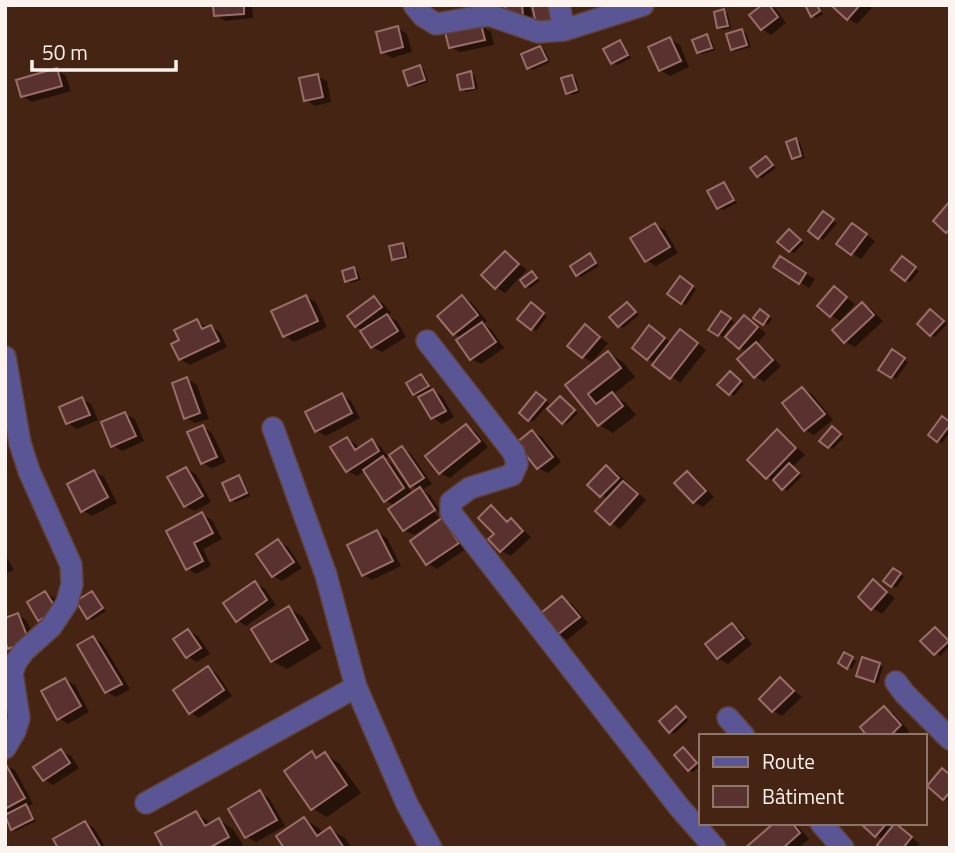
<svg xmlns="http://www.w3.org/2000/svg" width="955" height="853" font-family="'Titillium Web',sans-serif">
	<rect width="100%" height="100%" fill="#462414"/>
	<path fill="#0007" fill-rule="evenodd" d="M215,5H252L253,18L225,21L216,15Z
		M507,5H530L532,19L517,21Z
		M769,5L776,9L786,23L771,35L762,29Z
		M807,5H818L823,14L816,18L812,15Z
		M837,5H869L872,8L857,24L848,18Z
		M724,11L728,14L731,28L723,30L719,27Z
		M481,26L491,32L494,45L460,52L450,47Z
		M398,28L407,34L412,52L392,58L383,52Z
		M742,31L746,33L751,47L736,51L732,49Z
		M707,36L711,39L715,50L702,54L698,52Z
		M670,39L680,45L689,67L670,76L660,70Z
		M620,42L624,45L631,58L617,65L612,63Z
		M540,48L545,50L550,62L533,70L528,67Z
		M420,67L424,69L428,82L413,87L409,84Z
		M57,70L66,76L71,91L32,102L22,96Z
		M471,73L475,76L478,89L466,92L462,89Z
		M317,76L327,81L331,102L315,106L306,100Z
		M571,76L576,79L580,92L572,95L568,92Z
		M796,140L800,143L805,158L797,160L793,158Z
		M766,158L776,168L762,178L758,176Z
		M724,184L728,186L737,203L723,210L719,208Z
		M827,216L837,223L823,240L810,230Z
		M655,225L665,230L678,253L656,266L646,260Z
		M861,231L875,241L861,259L838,244Z
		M794,233L804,243L794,253L790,251Z
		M403,245L407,247L409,258L397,261L393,259Z
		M505,253L527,270L505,293L496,287Z
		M590,256L599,266L581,277L577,274Z
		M780,258L815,279L809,288L775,267Z
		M906,261L919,271L910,282L906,280Z
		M354,269L358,272L361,280L350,283L346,280Z
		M532,273L540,281L530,288L526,286Z
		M680,279L696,289L686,305L670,294Z
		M834,288L855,304L840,321L831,315Z
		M306,297L316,302L327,327L294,342L285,336L274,312Z
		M463,297L472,303L487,321L483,324L491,329L504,348L481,364L471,359L462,338L454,334L440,316Z
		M375,298L384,304L391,313L387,316L397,321L406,337L382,352L372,347L364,331L356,326Z
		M627,304L639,315L623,328L619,326Z
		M862,304L871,309L883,321L855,347L846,342L834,330Z
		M535,307L547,317L536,331L532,329Z
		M722,313L734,322L723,337L711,329Z
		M764,313L772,319L768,325L756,317Z
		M935,314L947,324L935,337L919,324Z
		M745,317L766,333L757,344L765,349L781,366L764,382L755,376L747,352L740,348Z
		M197,321L208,328L211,327L220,332L227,347L190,365L180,359L182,341Z
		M585,327L608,343L592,362L583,357Z
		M659,333L671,343L690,337L706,350L680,383L634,348Z
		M892,352L908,362L896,379L880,369Z
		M608,353L623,362L635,377L612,395L626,403L636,415L613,433L599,425L568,385Z
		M734,375L744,384L734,396L730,393Z
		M421,376L426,378L431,390L442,396L454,417L442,424L433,418L408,384Z
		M187,379L197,385L209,419L195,423L186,418Z
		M802,389L812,394L833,420L814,435L805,430Z
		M342,395L351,401L360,418L326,436L317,431Z
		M541,397L549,403L533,422L521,413Z
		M82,399L91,404L98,420L77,429L68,423Z
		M564,400L578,413L567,424L563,422Z
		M125,414L135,419L144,441L122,451L112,445Z
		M950,424V432L942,443L938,441Z
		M466,426L475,431L488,447L450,478L440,473Z
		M203,427L212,433L226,462L212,468L202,463Z
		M778,431L787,437L805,455L792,467L802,476L787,491L767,477Z
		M837,431L844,437L833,449L822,441Z
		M532,432L542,437L561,462L548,473L538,468Z
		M347,439L356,444L359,449L372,441L381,447L388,457L384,459L392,464L413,494L419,490L412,486L402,448L411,454L432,484L422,490L430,495L443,515L414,535L404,530L395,506L385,500L365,471L357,476L348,471ZM423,495H427L441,516L439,518Z
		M606,467L616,472L646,500L620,529L611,523L608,500L590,485Z
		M186,469L196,474L211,502L195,511L185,506Z
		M94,472L104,477L117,503L92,516L82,510Z
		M687,473L696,478L714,497L703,507L694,502Z
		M238,477L243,480L250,496L236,502L232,500Z
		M491,507L509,522L511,521L520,526L531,537L511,556L501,551L491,540L496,534Z
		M202,514L212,520L222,539L203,549L211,566L196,574L187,568L169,532Z
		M442,520L452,526L467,548L437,569L427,563Z
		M377,532L387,538L401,566L372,580L363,575Z
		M278,542L288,547L302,568L282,581L273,576Z
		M5,554L14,570L5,574Z
		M894,570L904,577L896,588L886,581Z
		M874,582L895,598L882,614L872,608Z
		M255,583L265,589L276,605L246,626L237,620Z
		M45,593L55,598L65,616L49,625L40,620Z
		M92,593L96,595L106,611L92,620L88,617Z
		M563,598L572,604L588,623L567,640L558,634Z
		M289,608L303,617L322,648L287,669L272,661Z
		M18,615L27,621L37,646L19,653L10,648Z
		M732,625L741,630L752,644L728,664L718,658L707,645Z
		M188,631L198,636L210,654L197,662L188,657L176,639Z
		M939,631L950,642V646L940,656L923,641Z
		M93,638L102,643L130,689L116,697L107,692Z
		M844,655L856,661L852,669L840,663Z
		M879,665L883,667L878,683L862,678Z
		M208,668L217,674L232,696L199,718L190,712Z
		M780,679L802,697L782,716L773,711Z
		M65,680L75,685L89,712L68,724L59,718Z
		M676,708L689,720L674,734L670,731Z
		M884,708L893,713L909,731L905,736H870Z
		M684,749L700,766L693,772L689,770Z
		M61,751L71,756L79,768L53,785L44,779Z
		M312,753L320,758L325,754L339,763L361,793L327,817L312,808Z
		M5,765L15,770L33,804L27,807L36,821L16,831L12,829L6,816L11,814L5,811Z
		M950,775V802L944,798Z
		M260,792L269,798L285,826L256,842L247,837Z
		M196,813L212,824L219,820L233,829L243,845L238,848H165Z
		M304,819L319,828L323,834L330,829L345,838L352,848H286Z
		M85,823L94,828L106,848H60Z
		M777,823H795L809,839L798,848H748Z
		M863,823H901L898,827L920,844L917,848H883V840Z"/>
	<path fill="#59322f" stroke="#9a6d69" stroke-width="2" d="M213,5H244V14L214,16Z
		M505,5H522L523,15L506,17Z
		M532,5H549L552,21L536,24Z
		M762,5H769L778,17L761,30L749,15Z
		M805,5H817L820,11L811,17Z
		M835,5H860L847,20L833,7Z
		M724,9L728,26L717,28L714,12Z
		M481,24L485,40L449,48L445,32Z
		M398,26L403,47L381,53L376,32Z
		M742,29L747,45L731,50L726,34Z
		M707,34L712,48L697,53L692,40Z
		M670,37L681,61L659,71L648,47Z
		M620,40L628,55L611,64L603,49Z
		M540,46L547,60L527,69L521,54Z
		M420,65L425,80L408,86L403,71Z
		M57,68L62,86L21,97L16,80Z
		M471,71L474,88L460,90L457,75Z
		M318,74L323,97L304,101L299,78Z
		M572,75L577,90L566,94L561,78Z
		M796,138L801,156L792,159L786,142Z
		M766,156L773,165L757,177L750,168Z
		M724,182L734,200L717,209L707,191Z
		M950,201V229L946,233L933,221Z
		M823,211L834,219L818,239L808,231Z
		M655,223L670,247L645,262L630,238Z
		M852,223L867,234L851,255L836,244Z
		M789,229L801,240L789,252L777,242Z
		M403,243L406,257L392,260L389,246Z
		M505,251L519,264L495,289L481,275Z
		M590,253L596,263L576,276L570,266Z
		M780,256L806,273L799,284L773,267Z
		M902,256L916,267L905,281L891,270Z
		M354,267L357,278L345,282L342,271Z
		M532,271L537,278L525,287L520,280Z
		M680,276L693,286L681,304L667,294Z
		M834,286L847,297L830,317L817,306Z
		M306,295L318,321L283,337L271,311Z
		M462,295L478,315L453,335L437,316Z
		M374,296L382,307L355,327L347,316Z
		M531,302L544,313L531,330L517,319Z
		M627,302L636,312L618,327L609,317Z
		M862,302L874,315L844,343L832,330Z
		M760,309L769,316L763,325L753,318Z
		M930,309L944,321L930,336L917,324Z
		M721,311L731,318L718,336L708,330Z
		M387,314L398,331L371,348L360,331Z
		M744,315L758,327L739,349L725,337Z
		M197,319L202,329L211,325L219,341L179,360L171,344L179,340L174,330Z
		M482,322L496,342L470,360L456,340Z
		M585,324L600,337L582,358L567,346Z
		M649,325L665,338L647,360L632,348Z
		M680,329L698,343L670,379L652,365Z
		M756,342L773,360L754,378L737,359Z
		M892,349L905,358L891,378L878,370Z
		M608,351L621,368L588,394L596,404L612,392L623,406L598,426L565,385Z
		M730,371L741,381L729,395L717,385Z
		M421,374L429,386L413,395L406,383Z
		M187,377L200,413L184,419L172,383Z
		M802,387L825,414L804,431L782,403Z
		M433,389L446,411L431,419L418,397Z
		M536,392L546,400L528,421L519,413Z
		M342,393L352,413L315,432L305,412Z
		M560,396L575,410L562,424L547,409Z
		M82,397L90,415L66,424L59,407Z
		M125,412L136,436L111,447L101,422Z
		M942,416L950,422V425L937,442L928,435Z
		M466,424L480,441L439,474L425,456Z
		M203,425L217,457L201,464L187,432Z
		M832,426L841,434L828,448L819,441Z
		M777,429L796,448L766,479L747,460Z
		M532,430L553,457L537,469L516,443Z
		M347,437L355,450L372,439L379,451L346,472L330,447Z
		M402,446L424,478L410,487L389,455Z
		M383,456L404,488L384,502L363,470Z
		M789,463L799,473L782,490L773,480Z
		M606,465L619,478L600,497L587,485Z
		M186,467L203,496L184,507L167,477Z
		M94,470L108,497L81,512L67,484Z
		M687,471L706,491L693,503L674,483Z
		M239,475L247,493L230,501L222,483Z
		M623,481L638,494L610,525L595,511Z
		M420,487L435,510L403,531L388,509Z
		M491,505L507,522L511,518L523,531L500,552L488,539L494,534L478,518Z
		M202,512L213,533L194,543L203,561L186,570L166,531Z
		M442,518L459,543L426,565L410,541Z
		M377,530L393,561L362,576L347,545Z
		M278,539L294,562L272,577L256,554Z
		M893,568L901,573L891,587L883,581Z
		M873,579L887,592L871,610L858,597Z
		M255,581L267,600L236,622L223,603Z
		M45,591L57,610L38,621L27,602Z
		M92,591L103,608L87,619L76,601Z
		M562,596L580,617L557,635L540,614Z
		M289,606L308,640L271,662L251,629Z
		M18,613L29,641L8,649L5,641V618Z
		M732,623L744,638L717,659L705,644Z
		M935,627L949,641L934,655L920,641Z
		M188,629L201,648L186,658L173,639Z
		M93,636L122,684L105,693L77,645Z
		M844,652L853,657L847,669L838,663Z
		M862,657L880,663L874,682L856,676Z
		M208,666L224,690L189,714L173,690Z
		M780,677L794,691L772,712L759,699Z
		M65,678L81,706L57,720L41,691Z
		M676,706L686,717L669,733L659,721Z
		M884,706L901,725L890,736H867L860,727Z
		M683,747L697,763L688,771L674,755Z
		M61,749L70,763L43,781L33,767Z
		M312,751L316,758L325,752L347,785L311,810L284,771Z
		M5,763L25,798L5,809Z
		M942,768L950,775V792L943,800L927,786Z
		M260,790L277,820L245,838L228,809Z
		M26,804L33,819L11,830L5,815Z
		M196,811L205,826L219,818L229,837L209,848H163L155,833Z
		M304,817L317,836L330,827L344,848H284L276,836Z
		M85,821L101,848H58L53,839Z
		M774,823H792L800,833L783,848H745Z
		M860,823H887L875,837Z
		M895,823L912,837L903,848H880L877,845Z"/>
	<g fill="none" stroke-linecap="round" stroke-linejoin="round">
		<g stroke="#5f4133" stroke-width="24">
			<path id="minor" d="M414,5L423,16L436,24L489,15L538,32L564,30L643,5
				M559,5L564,30
				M427,341L514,453L517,464L512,475L470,488L451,502V513L679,807L715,848
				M5,357L20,443L29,471L71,565L72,584L67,603L51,627L24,651L16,662L12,673L19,718L15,731L5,748
				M273,428L326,575L356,687L407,804L431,848
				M896,682L904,693L950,739
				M728,718L744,736
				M146,803L356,687
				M821,823L843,848"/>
		</g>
		<use href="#minor" stroke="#5a5696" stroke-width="21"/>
	</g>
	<rect width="955" height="853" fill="none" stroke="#fcf2ee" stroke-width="14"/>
	<rect x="699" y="734" width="228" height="91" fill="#462414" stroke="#8f766b" stroke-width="2"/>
	<rect x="713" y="757" width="35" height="10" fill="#5a5696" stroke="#8f766b" stroke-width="2"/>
	<text x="762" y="769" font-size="21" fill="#fcf2ee">Route</text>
	<rect x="713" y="786" width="35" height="21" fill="#59322f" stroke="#8f766b" stroke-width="2"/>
	<text x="762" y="804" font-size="21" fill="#fcf2ee">Bâtiment</text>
	<path d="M32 60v10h144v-10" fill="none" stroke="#fcf2ee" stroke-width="3.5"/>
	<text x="42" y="60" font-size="21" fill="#fcf2ee" stroke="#462414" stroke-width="5" paint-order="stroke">50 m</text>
</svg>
